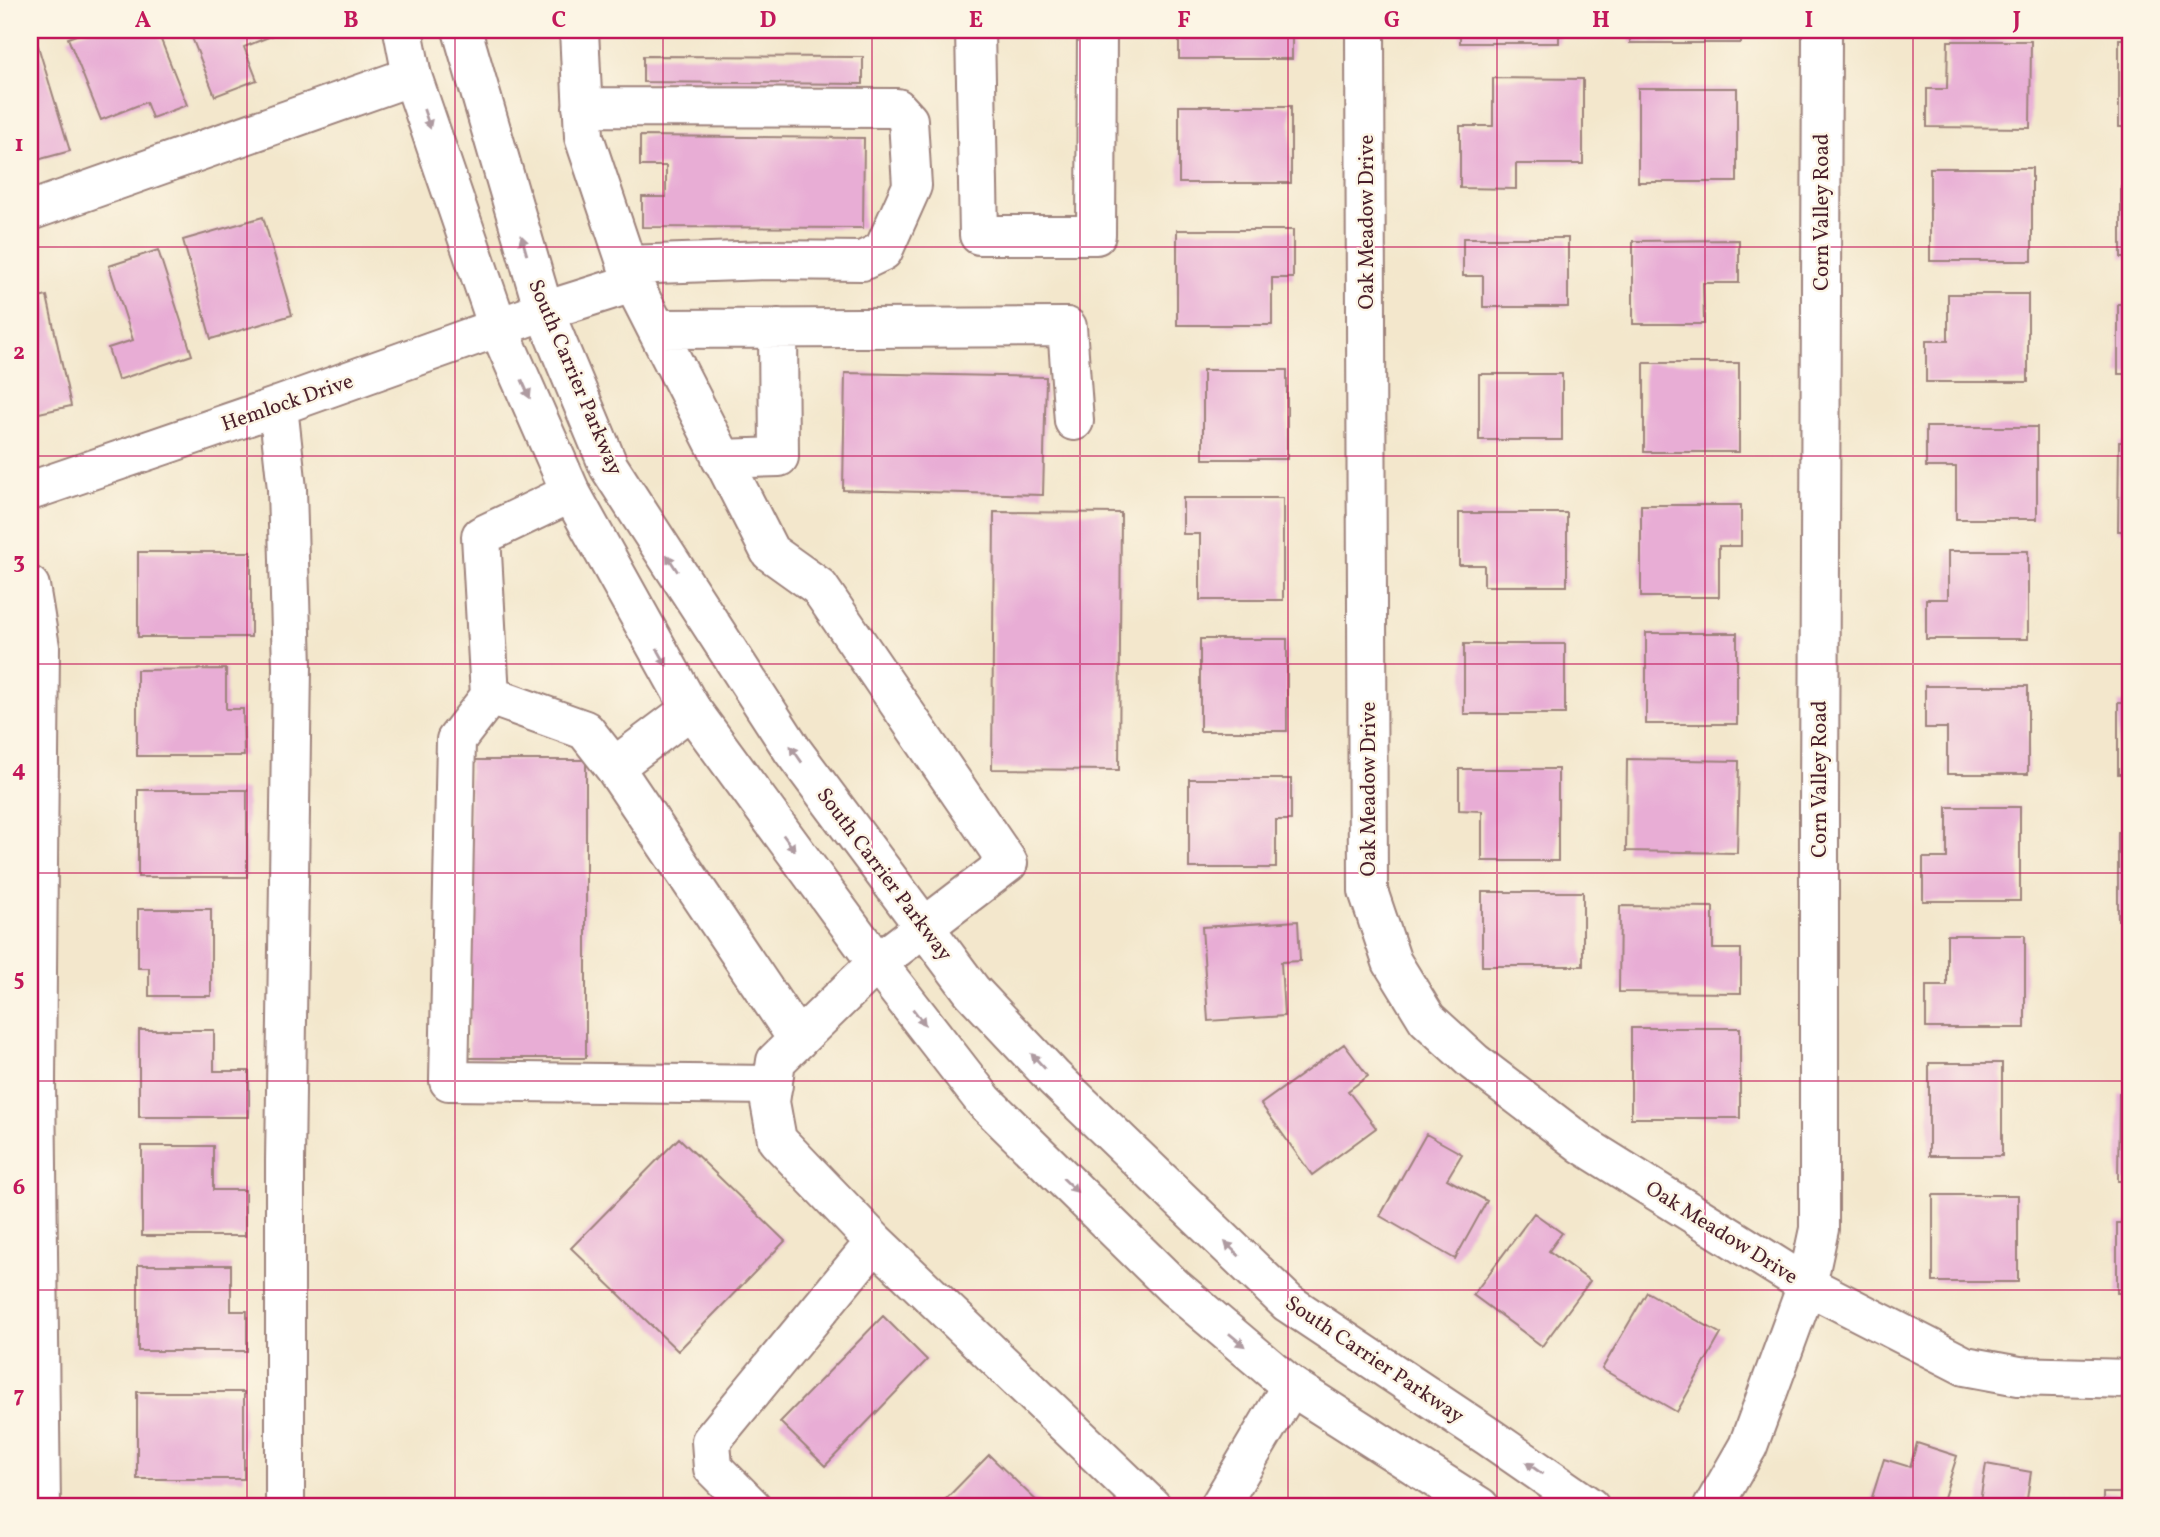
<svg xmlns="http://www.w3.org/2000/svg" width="2160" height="1537" font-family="Vollkorn,serif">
	<rect width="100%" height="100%" fill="#fcf5e5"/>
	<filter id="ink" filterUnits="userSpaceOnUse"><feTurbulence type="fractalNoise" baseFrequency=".0143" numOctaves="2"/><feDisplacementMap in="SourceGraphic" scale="14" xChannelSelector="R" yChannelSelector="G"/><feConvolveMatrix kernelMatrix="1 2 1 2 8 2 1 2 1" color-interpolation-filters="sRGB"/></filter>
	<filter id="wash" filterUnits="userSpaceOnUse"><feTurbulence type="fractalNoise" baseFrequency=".00686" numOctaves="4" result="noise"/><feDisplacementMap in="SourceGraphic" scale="28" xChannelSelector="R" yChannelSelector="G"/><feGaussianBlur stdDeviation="1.57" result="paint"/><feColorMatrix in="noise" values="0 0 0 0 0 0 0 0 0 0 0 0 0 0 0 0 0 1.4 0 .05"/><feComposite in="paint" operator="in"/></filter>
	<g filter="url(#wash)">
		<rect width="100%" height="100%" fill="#f3e7cc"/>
		<g id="blocks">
			<path fill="#e8add5" d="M90,30H157L187,105L152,118L146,102L101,120L68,38Z
				M189,30H286L244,47L257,80L215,96Z
				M1179,30H1292V59H1179Z
				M1460,30H1559V43H1460Z
				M1630,30H1741V43H1630Z
				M2119,39H2130V127H2119Z
				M1948,41H2031L2030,128L1927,127V89H1947Z
				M38,46L70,151L30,162V49Z
				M643,56L863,57V84L643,82Z
				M1493,78L1583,79V164H1516V189L1460,188V126H1493Z
				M1638,88H1737V182H1638Z
				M1179,106H1291V183H1179Z
				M640,136L864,138L863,228L642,227V197H666V166H640Z
				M1930,168H2032V261H1930Z
				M2121,186H2130V258H2121Z
				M263,217L292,315L211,339L183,240Z
				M1177,230H1293V278H1272V325H1177Z
				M1463,238H1568V307H1483V276H1463Z
				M1739,240V283H1703L1704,324H1633V241Z
				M158,250L192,355L118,380L108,348L133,340L109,266Z
				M1948,294H2028V382H1926V341H1948Z
				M47,296L71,406L30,415V300Z
				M2118,304H2130V374H2118Z
				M1644,363H1739V452H1644Z
				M1203,370H1287V459H1203Z
				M845,373L1046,377L1043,495L843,490Z
				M1479,374H1562V440H1479Z
				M1926,427H2037V519H1956V467H1926Z
				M2119,442H2130V531H2118Z
				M1183,498H1283V600H1200V534H1183Z
				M1641,505H1741V546H1719V597H1641Z
				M994,512L1121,513L1119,770L992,769Z
				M1459,513H1567V586H1484V565H1459Z
				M1948,551H2028V639H1926V599H1948Z
				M138,552H251V637H138Z
				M2126,582H2130V673H2126Z
				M1646,633H1737V724H1646Z
				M1200,639H1287V731H1200Z
				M1464,644H1565V714H1464Z
				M226,669V709H243L244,756H137V670Z
				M1925,686H2028V774H1947V728H1925Z
				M2118,703H2130V774H2118Z
				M1627,759L1739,761L1737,853L1626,851Z
				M469,760H586V1058H469Z
				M1459,769H1558V861H1482V811L1459,810Z
				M1189,779H1291V820H1276V868H1189Z
				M138,790H247V877H138Z
				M1947,807H2020V901H1923V858H1947Z
				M2118,832H2130V920H2118Z
				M1482,892H1583V966H1482Z
				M1620,906L1713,907V949H1741V993L1619,992Z
				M138,909H211V996H149V968H138Z
				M1298,921L1300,961L1281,962L1284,1016L1208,1021L1202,927Z
				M1947,935H2025V1028H1926V986H1947Z
				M2125,965H2130V1057H2125Z
				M1631,1028H1740V1118H1631Z
				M139,1030H214V1071H249V1117H139Z
				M1344,1044L1368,1076L1348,1091L1376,1128L1312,1175L1261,1104Z
				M1929,1063H2002V1156H1929Z
				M2119,1093H2130V1181H2118Z
				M1426,1134L1462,1154L1447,1179L1487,1201L1455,1259L1380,1216Z
				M679,1138L785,1241L678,1351L571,1248Z
				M142,1146H213V1190H245V1236H142Z
				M1933,1195H2018V1282H1933Z
				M1534,1213L1562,1233L1549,1251L1590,1281L1542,1346L1473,1295Z
				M2117,1223H2130V1293H2117Z
				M138,1265H231V1311H247V1351H138Z
				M1647,1292L1721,1334L1677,1412L1602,1369Z
				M883,1316L927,1360L825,1466L780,1422Z
				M137,1392H244V1479H137Z
				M1917,1443L1957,1456L1941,1507H1869L1884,1459L1910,1467Z
				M989,1455L1043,1507H938Z
				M1986,1464L2031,1472L2027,1499L2069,1507H1979Z
				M2103,1493H2130V1507H2103Z"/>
		</g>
	</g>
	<g filter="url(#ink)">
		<use href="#blocks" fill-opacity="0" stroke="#9e837c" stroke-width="2"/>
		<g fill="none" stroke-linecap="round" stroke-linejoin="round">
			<g stroke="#9e837c" stroke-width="42">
				<path id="minor" d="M579,30L584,137L633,283
					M975,30L979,235H1096L1097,30
					M1365,30L1368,891L1392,962L1427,1019L1474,1062L1583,1145L1807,1285L1965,1366L2019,1376L2130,1379
					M582,107L897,108L908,120L912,186L883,251L862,261L767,260L627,265
					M30,211L412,76
					M657,329L1067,327L1074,421
					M278,406L287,489L292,667L285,1161V1507
					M721,459L779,457L778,328
					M30,491L278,406L544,311L633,283L770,552L819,587L1008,863L877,963L776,1061L770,1102L777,1140L875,1242L711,1441L713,1468L752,1507
					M571,493L481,536L490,696L456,740L449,1081L773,1085
					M30,586L40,647L36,1080L41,1507
					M490,696L585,730L614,767
					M691,709L614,767L798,1040
					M875,1242L1152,1507
					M1219,1507L1291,1386
					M1713,1507L1748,1446L1807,1285L1819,1229V812L1822,30"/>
			</g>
			<g stroke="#9e837c" stroke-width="42">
				<path id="major" d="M403,30L412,76L498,327L571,493L691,709L877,963L984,1101L1174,1287L1291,1386L1480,1507
					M462,30L544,311L609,467L793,751L972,991L1054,1078L1288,1303L1489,1437L1590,1507"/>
			</g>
			<use href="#minor" stroke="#fff" stroke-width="38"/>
			<use href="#major" stroke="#fff" stroke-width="38"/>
		</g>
		<defs><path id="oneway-solid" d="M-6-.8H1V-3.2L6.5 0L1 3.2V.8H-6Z" transform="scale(1.75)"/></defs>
		<g fill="#ae9aa0">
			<use href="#oneway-solid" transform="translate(427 119) rotate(71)"/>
			<use href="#oneway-solid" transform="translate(524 245) rotate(-106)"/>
			<use href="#oneway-solid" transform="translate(526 389) rotate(66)"/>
			<use href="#oneway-solid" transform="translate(672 563) rotate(-123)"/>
			<use href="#oneway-solid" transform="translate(662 657) rotate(61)"/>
			<use href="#oneway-solid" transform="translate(796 754) rotate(-125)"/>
			<use href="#oneway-solid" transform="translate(789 843) rotate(54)"/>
			<use href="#oneway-solid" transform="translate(919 1017) rotate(52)"/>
			<use href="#oneway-solid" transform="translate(1038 1061) rotate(-133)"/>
			<use href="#oneway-solid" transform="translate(1070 1185) rotate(44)"/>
			<use href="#oneway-solid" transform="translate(1232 1249) rotate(-136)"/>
			<use href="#oneway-solid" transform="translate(1237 1340) rotate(40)"/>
			<use href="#oneway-solid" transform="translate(1534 1468) rotate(-145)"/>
		</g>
	</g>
	<path fill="none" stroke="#c2185b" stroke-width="2" stroke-opacity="0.55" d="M247,30V1507M455,30V1507M663,30V1507M872,30V1507M1080,30V1507M1288,30V1507M1497,30V1507M1705,30V1507M1913,30V1507M30,247H2130M30,456H2130M30,664H2130M30,873H2130M30,1081H2130M30,1290H2130"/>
	<g text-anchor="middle" stroke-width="5" stroke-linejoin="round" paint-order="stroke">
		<g font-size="21" fill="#4a1f2b" stroke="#fcf5e5">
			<text transform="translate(1821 212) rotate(-90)" y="7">Corn Valley Road</text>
			<text transform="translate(1366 222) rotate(-90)" y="7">Oak Meadow Drive</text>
			<text transform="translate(576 377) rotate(67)" y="7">South Carrier Parkway</text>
			<text transform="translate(287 402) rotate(-19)" y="7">Hemlock Drive</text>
			<text transform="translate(1819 779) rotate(-90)" y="7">Corn Valley Road</text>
			<text transform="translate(1368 789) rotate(-90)" y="7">Oak Meadow Drive</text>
			<text transform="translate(885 874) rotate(53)" y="7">South Carrier Parkway</text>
			<text transform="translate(1722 1232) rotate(32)" y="7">Oak Meadow Drive</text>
			<text transform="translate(1375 1359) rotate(34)" y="7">South Carrier Parkway</text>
		</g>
	</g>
	<rect width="2160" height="1537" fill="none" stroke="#fcf5e5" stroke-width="77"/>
	<rect x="38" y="38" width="2084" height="1460" fill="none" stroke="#c2185b" stroke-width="2.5"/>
	<g font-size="23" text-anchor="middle" font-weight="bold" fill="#c2185b">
		<text x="143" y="27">A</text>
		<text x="351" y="27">B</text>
		<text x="559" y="27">C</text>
		<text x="768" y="27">D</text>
		<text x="976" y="27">E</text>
		<text x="1184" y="27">F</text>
		<text x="1392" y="27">G</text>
		<text x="1601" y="27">H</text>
		<text x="1809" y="27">I</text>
		<text x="2017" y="27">J</text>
		<text x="19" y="151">1</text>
		<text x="19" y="359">2</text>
		<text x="19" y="568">3</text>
		<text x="19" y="776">4</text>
		<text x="19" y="985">5</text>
		<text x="19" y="1194">6</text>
		<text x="19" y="1402">7</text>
	</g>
</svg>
